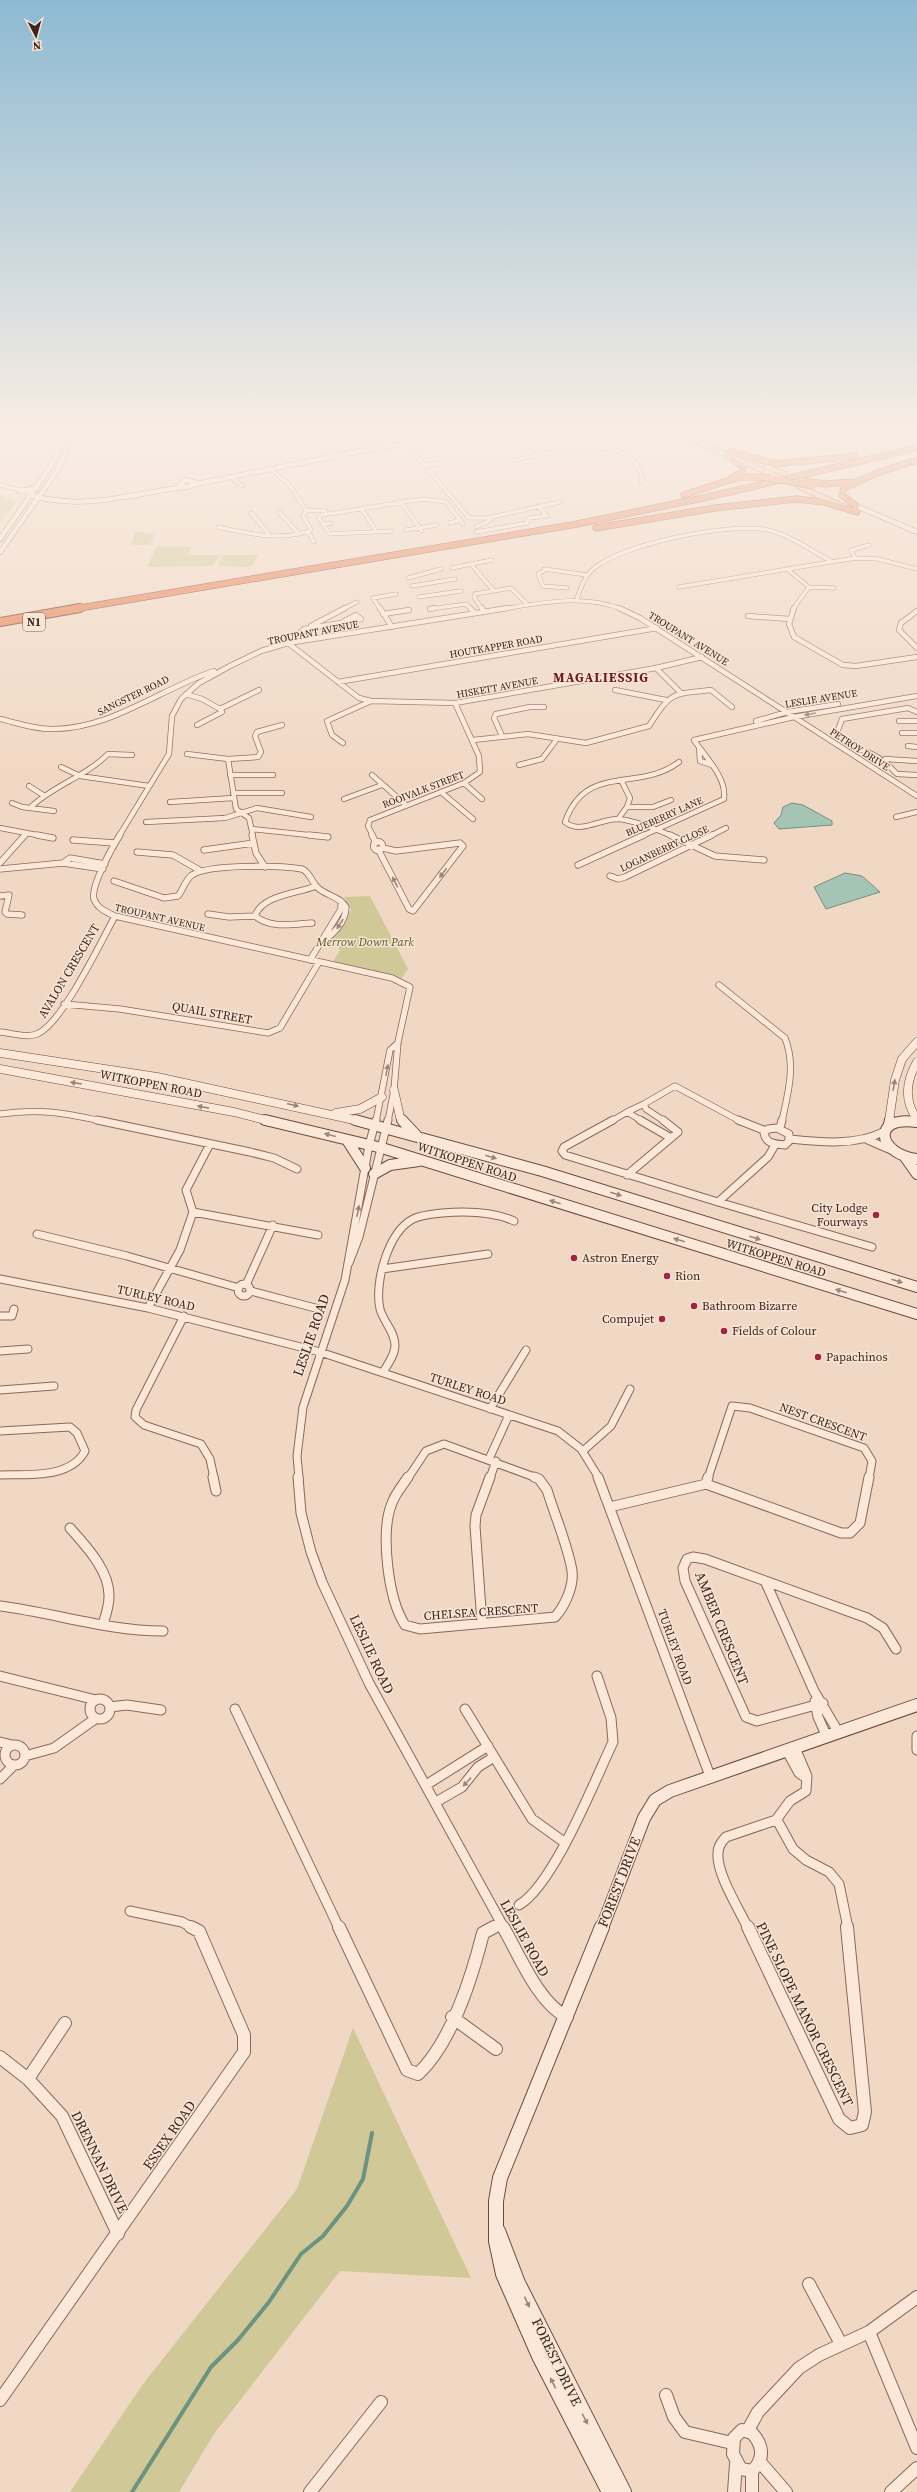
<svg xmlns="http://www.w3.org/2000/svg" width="917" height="2492" font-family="'Source Serif 4',serif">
	<rect width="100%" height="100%" fill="#f1d8c4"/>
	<path fill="#d0c997" d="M0,495L16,502L0,523Z
		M135,532L155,533L150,545H131Z
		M157,546L192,547L187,555H221L212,566L147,567Z
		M224,555H258L253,565L246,567L220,566L218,563Z
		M370,896L408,969L402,978L333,962L340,950L332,938L351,910L344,897Z
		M353,2028L471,2278L340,2271L214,2434L179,2492H70L143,2384L297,2189Z"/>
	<path fill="#a6c4b4" stroke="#6c9380" d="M792,803L803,805L832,821V825L779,829L774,823L781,815L783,807Z
		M845,873L862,876L880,892L826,909L814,887Z"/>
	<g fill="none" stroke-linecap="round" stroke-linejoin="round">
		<path stroke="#6c9380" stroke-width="4" d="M132,2492L211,2367L238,2340L269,2302L301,2254L323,2236L347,2206L363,2179L372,2133"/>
		<g stroke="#8d6759" stroke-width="4.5">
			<path id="street-far5" d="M362,429L375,443
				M502,429L543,455
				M831,429L840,436
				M887,429L894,434
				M900,430L910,429
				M756,435L833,436
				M840,435L866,434L867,429
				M854,435L860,440L854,442
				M902,437L917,436
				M405,442L469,518H487L560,502
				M515,460C546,454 613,433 636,464C640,468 641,476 643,481L641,482
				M424,465L443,463
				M270,469L289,484L306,510L326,511
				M231,477L242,486
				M0,485L32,493
				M400,501L422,531
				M358,509L363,511L376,531
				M279,512L299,534
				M251,513L268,533
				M450,523L460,520
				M323,525L331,523
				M218,527C246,533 283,542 311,530L303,516L307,510
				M476,527L491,520
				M406,530L437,525
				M392,531L330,534L319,518L322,515L423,499L446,502L463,524
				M308,532L314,542
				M476,532L527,523L529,518L547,516L538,506
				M855,558L851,550L869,545
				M492,560L471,564L493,590
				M452,568L471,564
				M544,569L587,575
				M547,569L538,574L543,586L567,588
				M787,569L809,587L793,609
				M408,578L441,569
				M412,586L455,579
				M679,587L855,558L878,559L917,569
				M809,587L834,588
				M419,597L461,591
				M576,601C580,590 584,577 593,569C623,544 723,524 762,529C786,532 810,550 831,561
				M343,609L357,602
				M380,609L373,598L396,594
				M430,609L466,604L471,609
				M482,609L474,597L475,594L511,588L528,605
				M502,609C541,603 583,594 621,609"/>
		</g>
		<g stroke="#8d6759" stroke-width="6">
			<path id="street-far4" d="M380,608L392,627
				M470,608L475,613
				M482,608L484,612
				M619,608L640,618L917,796
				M794,608L789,624L794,637L843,665L856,666L917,657
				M430,609L434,608
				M917,611L901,623L899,630L917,648
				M383,614L409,610
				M356,615L361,619L341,623Z
				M748,616L790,619
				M311,626L345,608
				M303,641L299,634L304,629L341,623
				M288,643L359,698L371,701L455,703L656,668L702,657
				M656,668L681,693
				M338,682L657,628
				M615,690L666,700
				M186,694L202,699L220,709
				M0,719C17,723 34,729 51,729C110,730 160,689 214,671
				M756,721L787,712L838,704
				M899,721H917
				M197,725L222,712L220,709L259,690
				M902,733H917
				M502,736L494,718L496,714L530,707H544
				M473,740L528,734L586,743L649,726C671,692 671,694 711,690L732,707
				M343,743L332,735L327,721L371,701
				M908,746L917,747
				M699,748L700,761L712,765
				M187,754L228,759L236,809L249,818L253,836
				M879,758C865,748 846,749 837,733L842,719L908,708L917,712
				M228,759L258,757L261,752L255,736L257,732L282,725
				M885,759L917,761
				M884,761L897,774L917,775
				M519,765L542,759L557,739
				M61,767L80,776L149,786
				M230,775H273
				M372,775L406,805
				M464,783L482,799
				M29,786L43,795
				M441,792L473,819
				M233,793H282
				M344,799L382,785
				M170,802L234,798
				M12,803L22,807L54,811
				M32,806C55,785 86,776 108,754L132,755
				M627,807H653L671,800
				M896,817L917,812
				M618,819L627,807L630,798L621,780
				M146,822L225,818L257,808L311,817
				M0,828L42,836
				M252,829L318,836
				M24,836L26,834
				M119,836L169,754L172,716L181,699L199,683L230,666L261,651L288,643L508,608
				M373,836L368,826L370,820L464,783L480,772L479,756L455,703
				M642,836L724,799C727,777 705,757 694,740L794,717L917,696
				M672,836C656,829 636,821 619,819C601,818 581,835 565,822C586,762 638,793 679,762
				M710,836L726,828"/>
		</g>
		<g stroke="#8d6759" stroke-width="7">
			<path id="street-far3" d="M37,835L53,838
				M120,835C113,846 90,887 94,899C97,908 106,912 115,916L392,978L410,987L398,1042L394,1090L388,1121
				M252,835L256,853L265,867
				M309,835L328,837
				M372,835L376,843
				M670,835L715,856L764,860
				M73,840L115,843
				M373.5 846a4.5 4.5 0 1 1 9 0a4.5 4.5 0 1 1-9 0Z
				M378,849L409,909L413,911L463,846L460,843L396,851L383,848
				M204,850L254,843
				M137,852L173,855L201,871
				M0,863L25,835
				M63,863L70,858L105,864
				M578,865L644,835
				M0,869L63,863L103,869
				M610,876L618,879L625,877L712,835
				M114,881L164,898L178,896C183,890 185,880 192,875C209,864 281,865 302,869C311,873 311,882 318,888C327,896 339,896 346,907C346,922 333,935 321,942
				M0,896L9,895L5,912L7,914L22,915
				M208,914L229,917L255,916
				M312,923C293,924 271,929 255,916C262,895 296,894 316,886
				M310,960L341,909V901
				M719,985L785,1038C796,1066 788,1093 782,1121
				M64,1004L120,1009L268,1033L280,1028L319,962
				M0,1032C12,1033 28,1039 39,1033C63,1021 101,942 115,916
				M627,1112L644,1104
				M0,1114C38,1108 65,1113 101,1121
				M376,1121L390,1050L398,1043
				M612,1121L627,1112L642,1121
				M664,1121L646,1109L644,1104L675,1086L740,1121"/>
		</g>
		<g stroke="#8d6759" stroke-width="9">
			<path id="street-far2" d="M97,1120L250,1152L274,1158L297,1169
				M613,1120L564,1147L562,1151L565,1155L718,1202L768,1157L775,1145
				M640,1120L671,1138
				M738,1120L766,1131
				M777,1128L789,1134V1141L785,1145C775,1144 766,1144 764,1133L768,1129Z
				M780,1128L782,1120
				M790,1139C820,1142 855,1146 883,1132
				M868,1140L891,1150
				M627,1175L678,1132L663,1120
				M718,1202L872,1247
				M193,1212L186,1190L210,1144
				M37,1234L127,1256L239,1288
				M349,1263L359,1237L388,1120
				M382,1269L488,1254
				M0,1279L148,1308L320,1352L558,1431L581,1449L599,1478
				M238 1290a6 6 0 1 1 12 0a6 6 0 1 1-12 0Z
				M246,1285L273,1225
				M251,1291L319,1309
				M148,1308L180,1250L193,1212L318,1235
				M0,1316H12L14,1309
				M184,1316L136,1410L135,1417L144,1425L201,1444L210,1459L214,1478
				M0,1351L28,1349
				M383,1372C388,1364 395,1355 395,1345C395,1332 383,1321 380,1309C374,1283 388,1232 413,1219C421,1215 433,1214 442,1213C466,1211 492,1211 514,1221
				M0,1390L54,1386
				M490,1409L526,1350
				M0,1431L70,1427L77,1433L85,1451C70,1479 28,1474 0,1475
				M583,1451L611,1426L630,1389
				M489,1459L509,1415
				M299,1478L297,1456L303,1407L345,1280L369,1145L376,1120
				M408,1478L426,1451L444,1444L537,1478
				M490,1478L496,1461
				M708,1478L732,1406L750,1408L864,1448L872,1461L869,1478"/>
		</g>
		<g stroke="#8d6759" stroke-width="11">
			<path id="street-far1" d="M213,1477L216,1491
				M298,1477L301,1513L311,1552L322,1582L369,1683L504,1928
				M408,1477C403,1485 395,1494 392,1503C380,1532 388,1599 405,1625L420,1629L555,1617C565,1606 574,1586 572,1571C569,1549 554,1513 547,1490L539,1479L534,1477
				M598,1477L710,1776
				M706,1484L841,1533H850L860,1523L869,1477
				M706,1484L708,1477
				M610,1507L706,1484
				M70,1528C86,1546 110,1571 109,1597C109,1606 106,1615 103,1624
				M766,1583L814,1691L839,1733
				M0,1606C55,1613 108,1631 163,1631
				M482,1623L475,1526L476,1515L490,1477
				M0,1676L96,1700
				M90 1709a10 10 0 1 1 20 0a10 10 0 1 1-20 0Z
				M815,1701L818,1717L827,1737
				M823,1703L757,1721L746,1717L685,1581L683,1568L687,1559L693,1557L705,1559L867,1618L883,1628L896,1649
				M110,1707L127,1705L161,1710
				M235,1709L339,1928
				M465,1709L532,1819L564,1842
				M917,1736V1750
				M0,1742L12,1745
				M5 1755a10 10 0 1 1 20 0a10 10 0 1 1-20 0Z
				M787,1751L799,1773L806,1778
				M25,1756L54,1748L95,1719
				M0,1779L14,1765
				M426,1785L488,1746
				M436,1802L462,1787L478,1767L494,1757
				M777,1820L793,1849L806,1860L829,1872L839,1884L848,1928
				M519,1905C554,1884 594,1782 613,1742L611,1718L597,1676
				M130,1911L182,1922L193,1928
				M492,1928L500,1923
				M748,1928C739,1909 716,1873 718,1853C718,1846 722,1841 726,1837L776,1820L790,1801L806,1791L807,1776L795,1748"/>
		</g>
		<g stroke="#8d6759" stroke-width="14">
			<path id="street" d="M339,1927L407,2070L418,2074C451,2043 472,1977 483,1933L494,1927
				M503,1927C519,1954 538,2003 567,2017
				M748,1927L839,2119L850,2128L862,2125L865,2112L847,1927
				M452,2017L496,2049
				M0,2057L28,2079L62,2116L118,2234
				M28,2079L65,2023
				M809,2284L841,2344
				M869,2332L917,2448
				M666,2395L674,2417L685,2432L732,2443
				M0,2400L244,2052V2035L199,1931L191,1927
				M742,2430L752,2433C763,2445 765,2459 752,2471L741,2469L733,2454L734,2438Z
				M748,2430L758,2412L799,2368L819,2355L869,2332L917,2297
				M760,2462L786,2492
				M752,2471V2492
				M310,2492L381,2402
				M734,2492L736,2464
				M891,2492L917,2468"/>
		</g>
		<g stroke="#6f493c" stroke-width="5.5">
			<path id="secondary-far4" d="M385,447L475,429
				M185,480L197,483L188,487L179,485Z
				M197,484L375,448
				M19,491L37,488
				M30,495C84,511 130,494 184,487
				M856,506L917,532
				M0,539L50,467L68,429
				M0,552L57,471L76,429"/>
		</g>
		<g stroke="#6f493c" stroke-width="9">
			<path id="secondary-far3" d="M0,1053L157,1077L359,1121
				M917,1062C906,1081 904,1101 917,1119
				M0,1069L234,1112L269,1121
				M394,1090L400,1117L403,1121
				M336,1113L360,1109L382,1097
				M889,1121L895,1080L902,1059L917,1042
				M900,1121H907"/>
		</g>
		<g stroke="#6f493c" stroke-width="12">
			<path id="secondary-far2" d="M265,1120L382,1148L917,1314
				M355,1120L542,1171L917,1287
				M402,1120L416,1135
				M917,1122C871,1115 877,1154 917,1159
				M889,1124L890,1120
				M347,1140L365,1168
				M905,1157L917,1174
				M374,1174L390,1165L419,1161"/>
		</g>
		<g stroke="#6f493c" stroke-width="14">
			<path id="secondary-far1" d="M602,1928L644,1818L655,1800L670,1791L917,1705"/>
		</g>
		<g stroke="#6f493c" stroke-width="16">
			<path id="secondary" d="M602,1927L500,2178L496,2201V2241L503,2274L539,2356L609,2492
				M498,2231L518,2283L624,2492"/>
		</g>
		<g stroke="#5b372d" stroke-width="6">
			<path id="primary" d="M668,429L773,475
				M767,467L784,474
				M798,486L847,508"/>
		</g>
		<g stroke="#5b372d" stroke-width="7">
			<path id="highway-far1" d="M731,451L775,464L855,456
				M727,455L743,467L742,473L733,477
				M825,484L851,482
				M684,495L739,477H763
				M856,506L842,495L844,488L877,473L917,460
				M596,528L715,508L796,499L824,502L857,512
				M74,609L572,525L708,497L917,448"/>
		</g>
		<g stroke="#5b372d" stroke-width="10">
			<path id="highway" d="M0,622L80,608"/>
		</g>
		<use href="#street-far5" stroke="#fbe8d8" stroke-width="3.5"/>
		<use href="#street-far4" stroke="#fbe8d8" stroke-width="4.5"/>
		<use href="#street-far3" stroke="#fbe8d8" stroke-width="5.5"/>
		<use href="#street-far2" stroke="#fbe8d8" stroke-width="7"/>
		<use href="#street-far1" stroke="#fbe8d8" stroke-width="9"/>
		<use href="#street" stroke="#fbe8d8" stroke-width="12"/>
		<use href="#secondary-far4" stroke="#fbe8d8" stroke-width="4.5"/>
		<use href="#secondary-far3" stroke="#fbe8d8" stroke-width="8"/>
		<use href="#secondary-far2" stroke="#fbe8d8" stroke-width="10"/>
		<use href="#secondary-far1" stroke="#fbe8d8" stroke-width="12"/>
		<use href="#secondary" stroke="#fbe8d8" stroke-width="14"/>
		<use href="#primary" stroke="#f6c29a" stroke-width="5"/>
		<use href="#highway-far1" stroke="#e67e4f" stroke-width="6"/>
		<use href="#highway" stroke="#e67e4f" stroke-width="8"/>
		<g stroke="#5b372d" stroke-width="6" stroke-linecap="butt">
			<path id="primary-bridge" d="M773,475L789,482"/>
		</g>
		<g stroke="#5b372d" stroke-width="7" stroke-linecap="butt">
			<path id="highway-bridge" d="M763,477L813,486
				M805,481L825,484"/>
		</g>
		<use href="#primary-bridge" stroke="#f6c29a" stroke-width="5"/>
		<use href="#highway-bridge" stroke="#e67e4f" stroke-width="6"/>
	</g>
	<defs><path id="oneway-solid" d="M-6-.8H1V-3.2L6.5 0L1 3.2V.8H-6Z"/></defs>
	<g fill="#9c867b">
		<use href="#oneway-solid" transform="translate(810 714) rotate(170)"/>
		<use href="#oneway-solid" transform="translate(443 873) rotate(127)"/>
		<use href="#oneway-solid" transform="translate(395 882) rotate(-117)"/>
		<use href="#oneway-solid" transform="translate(340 924) rotate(123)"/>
		<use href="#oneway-solid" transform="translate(387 1070) rotate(-80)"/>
		<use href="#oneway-solid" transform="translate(76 1083) rotate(-171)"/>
		<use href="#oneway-solid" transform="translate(894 1085) rotate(-80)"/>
		<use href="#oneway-solid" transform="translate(293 1105) rotate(13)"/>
		<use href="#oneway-solid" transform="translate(203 1107) rotate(-169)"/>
		<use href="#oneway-solid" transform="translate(330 1135) rotate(-165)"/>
		<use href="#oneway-solid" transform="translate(491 1157) rotate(16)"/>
		<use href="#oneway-solid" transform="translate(616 1194) rotate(17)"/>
		<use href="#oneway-solid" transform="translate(555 1202) rotate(-163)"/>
		<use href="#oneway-solid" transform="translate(358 1211) rotate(-79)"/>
		<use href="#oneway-solid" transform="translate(755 1238) rotate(18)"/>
		<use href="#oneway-solid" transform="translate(679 1240) rotate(-163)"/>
		<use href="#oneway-solid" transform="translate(897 1281) rotate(17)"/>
		<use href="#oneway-solid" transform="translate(841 1291) rotate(-163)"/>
		<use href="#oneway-solid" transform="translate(467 1782) rotate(133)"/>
		<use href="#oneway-solid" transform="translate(527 2302) rotate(65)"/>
		<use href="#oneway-solid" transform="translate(553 2383) rotate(-117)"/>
		<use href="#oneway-solid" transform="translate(585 2419) rotate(62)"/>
	</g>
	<linearGradient id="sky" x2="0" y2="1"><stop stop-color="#8dbad3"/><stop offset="0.55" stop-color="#f9ede4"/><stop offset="1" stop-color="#f9ede4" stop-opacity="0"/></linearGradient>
	<rect width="917" height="778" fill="url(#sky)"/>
	<g fill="#a12445" stroke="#f8e5d4" stroke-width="1.5">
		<circle cx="876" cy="1215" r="4"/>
		<circle cx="574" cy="1258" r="4"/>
		<circle cx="667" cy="1276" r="4"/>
		<circle cx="694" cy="1306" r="4"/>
		<circle cx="662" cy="1319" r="4"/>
		<circle cx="724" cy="1331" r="4"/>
		<circle cx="818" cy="1357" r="4"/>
	</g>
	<g text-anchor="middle" stroke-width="3" stroke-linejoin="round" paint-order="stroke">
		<g font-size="10" fill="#3c251e" stroke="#f8e5d4">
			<text transform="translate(313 632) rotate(-11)" y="4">TROUPANT AVENUE</text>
			<text transform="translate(689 638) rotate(32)" y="4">TROUPANT AVENUE</text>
			<text transform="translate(496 646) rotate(-10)" y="4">HOUTKAPPER ROAD</text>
			<text transform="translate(497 687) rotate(-10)" y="4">HISKETT AVENUE</text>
			<text transform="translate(133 695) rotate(-26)" y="4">SANGSTER ROAD</text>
			<text transform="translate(821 698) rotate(-9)" y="4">LESLIE AVENUE</text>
			<text transform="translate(860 749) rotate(33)" y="4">PETROY DRIVE</text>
			<text transform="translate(423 789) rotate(-21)" y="4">ROOIVALK STREET</text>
			<text transform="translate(664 816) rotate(-24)" y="4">BLUEBERRY LANE</text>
			<text transform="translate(664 848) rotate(-25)" y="4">LOGANBERRY CLOSE</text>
			<text transform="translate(160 917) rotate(13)" y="4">TROUPANT AVENUE</text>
		</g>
		<rect fill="#f8e5d4" stroke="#745f55" stroke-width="1" x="23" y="613" width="22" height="18" rx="3"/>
		<g font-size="11" font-weight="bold" fill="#3c251e">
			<text x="34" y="626">N1</text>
		</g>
		<g font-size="12" font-style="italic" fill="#5a5a23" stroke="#f8e5d4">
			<text x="365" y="946">Merrow Down Park</text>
		</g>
		<g font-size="12" fill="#3c251e" stroke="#f8e5d4">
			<text transform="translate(69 971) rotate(-59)" y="4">AVALON CRESCENT</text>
			<text transform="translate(212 1013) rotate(10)" y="4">QUAIL STREET</text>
			<text transform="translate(151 1084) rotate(11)" y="4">WITKOPPEN ROAD</text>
			<text transform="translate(467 1162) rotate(18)" y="4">WITKOPPEN ROAD</text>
			<text transform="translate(776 1258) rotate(17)" y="4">WITKOPPEN ROAD</text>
			<text transform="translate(156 1298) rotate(13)" y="4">TURLEY ROAD</text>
			<text transform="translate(468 1389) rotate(18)" y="4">TURLEY ROAD</text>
			<text transform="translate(823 1422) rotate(20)" y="4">NEST CRESCENT</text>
			<text transform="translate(481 1612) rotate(-4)" y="4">CHELSEA CRESCENT</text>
			<text transform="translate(675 1647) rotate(70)" y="4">TURLEY ROAD</text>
		</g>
		<g font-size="12" fill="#3c251e" stroke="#f8e5d4" text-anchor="start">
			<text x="868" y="1212" text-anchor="end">City Lodge<tspan x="868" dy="14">Fourways</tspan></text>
			<text x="582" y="1262">Astron Energy</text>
			<text x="675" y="1280">Rion</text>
			<text x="702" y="1310">Bathroom Bizarre</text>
			<text x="654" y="1323" text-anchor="end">Compujet</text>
			<text x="732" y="1335">Fields of Colour</text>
			<text x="826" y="1361">Papachinos</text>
		</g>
		<g font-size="13" font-weight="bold" letter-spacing="1" fill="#6c1a1e" stroke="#f8e5d4">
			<text x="601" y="682">MAGALIESSIG</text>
		</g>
		<g font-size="14" fill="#3c251e" stroke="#f8e5d4">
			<text transform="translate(311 1335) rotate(-71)" y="5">LESLIE ROAD</text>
			<text transform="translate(722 1628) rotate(68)" y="5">AMBER CRESCENT</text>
			<text transform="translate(372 1654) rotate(65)" y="5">LESLIE ROAD</text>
			<text transform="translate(619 1882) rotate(-69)" y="5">FOREST DRIVE</text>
			<text transform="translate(525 1938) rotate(61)" y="5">LESLIE ROAD</text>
			<text transform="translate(805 2014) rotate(64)" y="5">PINE SLOPE MANOR CRESCENT</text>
			<text transform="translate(169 2135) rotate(-55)" y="5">ESSEX ROAD</text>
			<text transform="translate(100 2162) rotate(64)" y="5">DRENNAN DRIVE</text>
			<text transform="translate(557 2362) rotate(64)" y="5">FOREST DRIVE</text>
		</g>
	</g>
	<g transform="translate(36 36) rotate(174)" stroke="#f8e5d4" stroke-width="3" paint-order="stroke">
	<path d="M0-3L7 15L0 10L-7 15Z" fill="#3c251e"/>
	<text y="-6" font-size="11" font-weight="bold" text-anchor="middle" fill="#3c251e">N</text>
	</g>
</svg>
